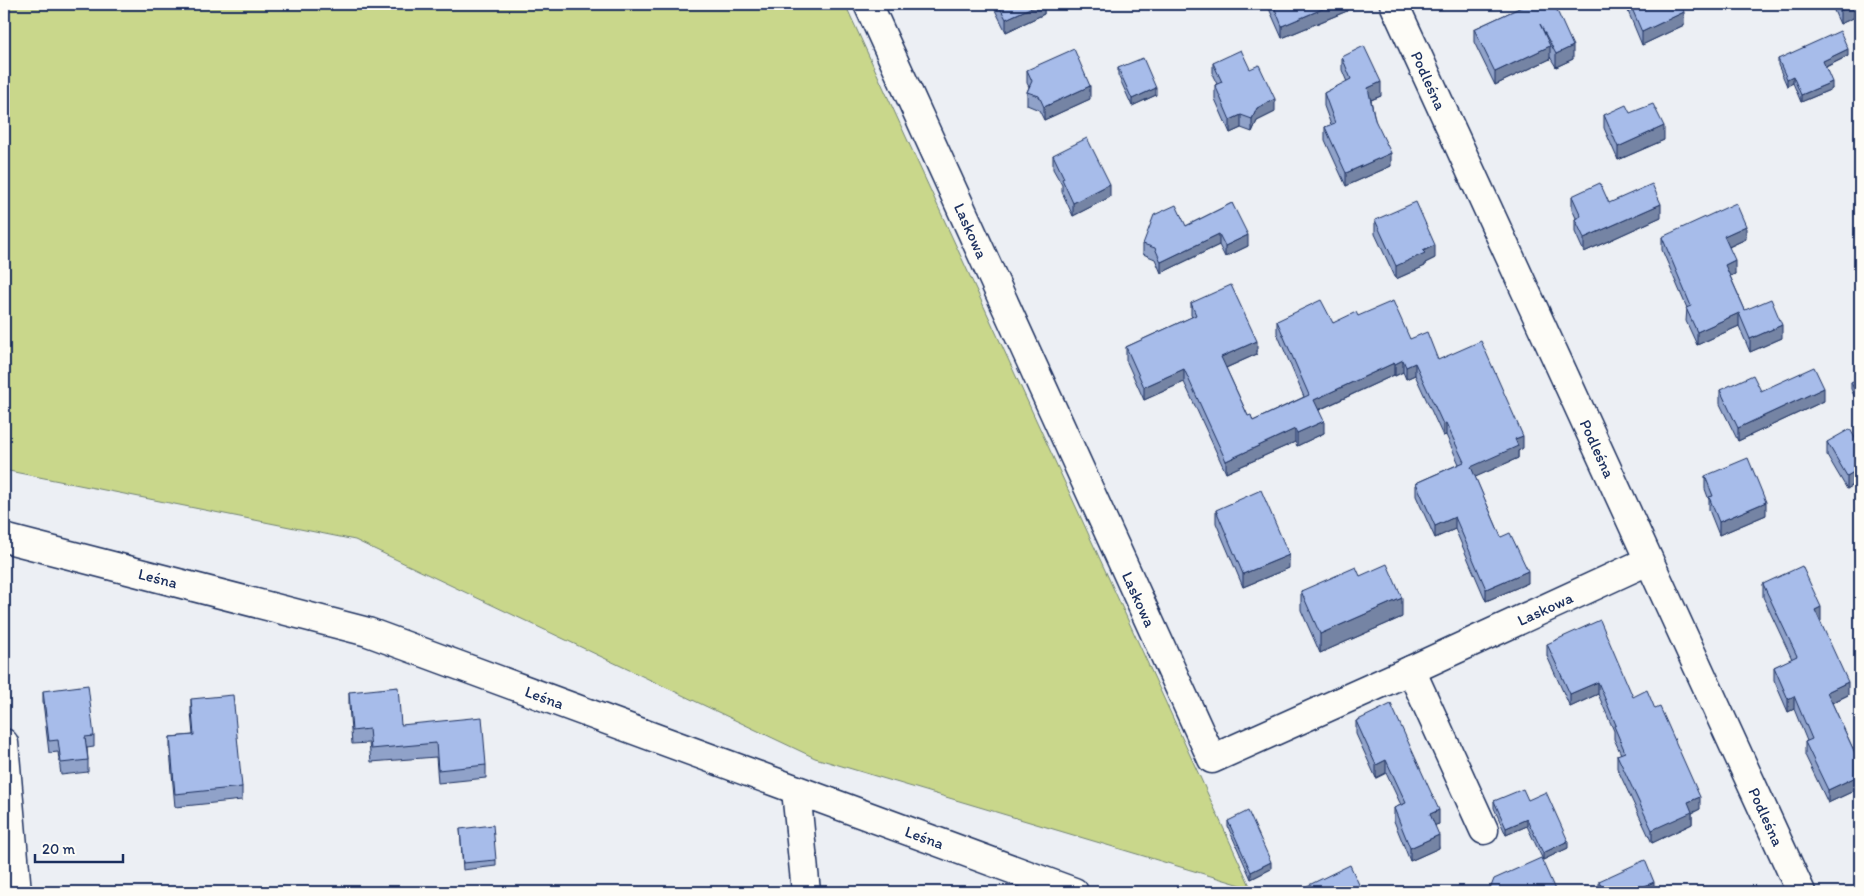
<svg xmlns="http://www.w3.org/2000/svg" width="1864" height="896" font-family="Itim,sans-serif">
	<rect width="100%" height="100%" fill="#eceff4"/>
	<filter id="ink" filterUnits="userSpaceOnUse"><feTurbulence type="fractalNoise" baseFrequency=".02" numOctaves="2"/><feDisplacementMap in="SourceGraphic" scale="10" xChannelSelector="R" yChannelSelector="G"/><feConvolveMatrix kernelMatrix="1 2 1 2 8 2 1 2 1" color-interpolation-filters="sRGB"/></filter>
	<g filter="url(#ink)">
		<path fill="#c9d78b" stroke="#728374" d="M4,4H845L1251,888L815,758L355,540L4,470Z"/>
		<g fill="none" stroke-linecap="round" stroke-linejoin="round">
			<g stroke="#1b2f5e" stroke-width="31">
				<g id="minor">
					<path id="s1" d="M868,4L1212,759L1411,670L1648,561"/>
					<path id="s2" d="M1394,4L1801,892"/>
					<path id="s3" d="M4,538L368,632L1074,892"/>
					<path d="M1411,670L1484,830"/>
					<path d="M4,743L17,892"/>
					<path d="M796,790L806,892"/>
				</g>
			</g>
			<use href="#minor" stroke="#fdfcf7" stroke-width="28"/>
		</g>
		<path fill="#90a2c9" stroke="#1b2f5e" d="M992,4H1044V14L1006,32Z
			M1267,4H1347V11L1282,38Z
			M1523,4H1563L1555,7L1573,59L1556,67L1550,57V59L1495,85L1474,42V29L1524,6Z
			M1625,4H1681L1684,25L1642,45Z
			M1831,4H1860V15L1840,24Z
			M1848,56L1826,67L1832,89L1801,102L1793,83L1787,86L1778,65V59Z
			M1342,57L1381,96L1371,100L1375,120L1391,166L1346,186L1325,140V127L1331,125L1324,106V93L1347,82L1342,70Z
			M1213,63L1250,69L1275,112L1257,121L1252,132L1241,128L1230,133L1215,99V85L1217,84L1213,76Z
			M1118,68L1156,95L1132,106L1118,75Z
			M1027,70L1090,99L1044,120L1039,110L1027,105V92L1029,87L1027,83Z
			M1860,79V94L1859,93V80Z
			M1630,113L1664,140L1618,160L1604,128V115Z
			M1053,155L1110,197L1073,216L1062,192V185L1053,169Z
			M1572,196L1609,203L1661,217L1584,252L1575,232V219L1576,218L1572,209Z
			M1232,203L1248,246L1225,257L1219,245L1161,273L1155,259L1143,254V244L1186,226Z
			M1375,220L1435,258L1425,263V266L1396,279L1375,234Z
			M1662,237L1746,239L1729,247L1735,274L1730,276L1745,310L1782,338L1750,352L1739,326L1697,345L1686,321L1687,308L1662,250Z
			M1191,303L1257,354L1226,368L1248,416L1253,421L1304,397L1277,333V321L1333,323L1358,316L1410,339L1438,360L1523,448L1518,451V458L1475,477L1501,537L1528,583L1486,601L1455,529L1435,538L1416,496V483L1459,464L1446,435L1443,436L1415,375L1406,379L1403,372L1395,376L1394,375L1319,410L1324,433L1297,446L1295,442L1226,473L1184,382L1144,400L1126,360V347L1192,317L1191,315Z
			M1860,378V409L1851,389V382Z
			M1720,390L1824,401L1738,441L1720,404Z
			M1827,442L1860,447V481L1847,489L1827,455Z
			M1705,476L1766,515L1719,535L1709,510V500L1705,489Z
			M1216,510L1289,568L1243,587L1216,523Z
			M1360,576L1402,617L1320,653L1301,610V591Z
			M1763,584L1821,621H1820L1848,695L1832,703L1860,764V788L1828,803L1805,755V742L1807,741L1794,709L1788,712L1774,680V667L1792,659L1763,597Z
			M1547,644L1633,697L1700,809L1692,813V824L1652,843L1617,768V755L1621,754L1614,739V731L1598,694L1570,707L1547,656Z
			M43,691L94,736V747L87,748L88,760V772L61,775L58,752L49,753L43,702Z
			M349,692L401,725L486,765V778L438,783L436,757L371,762L369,743L352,744L349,705Z
			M191,699L242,787V800L175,807L170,751V737L193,735L191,712Z
			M1356,721L1439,824L1435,825L1439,848L1410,861L1394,821V808L1401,805L1386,773L1376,778L1356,734Z
			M1528,800L1568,848L1543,860L1527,826L1506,835L1494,808V801Z
			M1228,821L1271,869L1251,879L1228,827Z
			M460,829L496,860V866L463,870Z
			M1599,881L1654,888L1645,892H1601L1599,887Z
			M1307,886L1362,892H1307Z"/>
		<path fill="#7584a4" stroke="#1b2f5e" d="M1039,4H1044V14L1006,32V19Z
			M1334,4H1347V11L1282,38V26Z
			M1551,4H1563L1551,10Z
			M1856,4H1860V15L1840,24V11Z
			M1684,12V25L1642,45V32Z
			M1550,46V59L1495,85V72Z
			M1573,46V59L1556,67V54Z
			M1848,49V56L1823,68V61Z
			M1793,76V83L1787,86V79Z
			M1381,82V96L1368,101V88Z
			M1832,82V89L1801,102V95Z
			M1090,86V99L1044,120V107Z
			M1156,88V95L1132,106V99Z
			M1275,99V112L1257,121L1252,132V119L1257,108Z
			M1241,115V128L1230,133V120Z
			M1664,126V140L1618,160V147Z
			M1391,153V166L1346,186V173Z
			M1110,184V197L1073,216V203Z
			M1661,204V217L1584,252V238Z
			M1746,226V239L1724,249V236Z
			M1219,234V245L1161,273V262Z
			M1248,235V246L1225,257V246Z
			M1435,245V258L1425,263V266L1396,279V266L1423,251Z
			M1735,260V274L1725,278V265Z
			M1739,313V326L1697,345V332Z
			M1782,325V338L1750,352V339Z
			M1257,341V354L1221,370V357Z
			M1403,360V372L1395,376V364Z
			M1394,363V375L1314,412V400Z
			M1415,363V375L1406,379V367Z
			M1184,369V382L1144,400V387Z
			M1824,388V401L1738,441V428Z
			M1324,421V433L1297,446V433Z
			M1446,423V435L1443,436V424Z
			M1295,429V442L1226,473V461Z
			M1523,436V448L1518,451V458L1471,479V467L1515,439Z
			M1860,468V481L1847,489V476Z
			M1766,502V515L1719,535V522Z
			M1455,517V529L1435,538V526Z
			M1289,555V568L1243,587V574Z
			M1528,571V583L1486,601V589Z
			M1402,598V617L1320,653V634Z
			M1821,607V621L1815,623V610Z
			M1598,682V694L1570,707V694Z
			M1848,682V695L1827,705V692Z
			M1794,696V709L1788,712V699Z
			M1386,760V773L1376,778V765Z
			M1860,775V788L1828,803V790Z
			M1700,797V809L1692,813V824L1652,843V830L1688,802Z
			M1439,810V824L1430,827V814Z
			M1527,819V826L1506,835V828Z
			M1439,835V848L1410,861V848Z
			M1568,841V848L1543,860V853Z
			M1271,862V869L1251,879V872Z
			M1654,882V888L1645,892H1631Z"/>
		<path fill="#a7bcea" stroke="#1b2f5e" d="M998,4H1039L1006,19Z
			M1273,4H1334L1282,26Z
			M1528,4H1554L1573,46L1556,54L1540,24L1550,46L1495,72L1474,29Z
			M1630,4H1681L1684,12L1642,32Z
			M1837,4H1856L1840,11Z
			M1840,31L1848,49L1823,61L1832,82L1801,95L1793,76L1787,79L1778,59Z
			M1364,46L1381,82L1368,88L1375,120L1391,153L1346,173L1325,127L1335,123L1324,93L1351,79L1342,57Z
			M1074,49L1090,86L1044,107L1039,96L1027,92L1032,81L1027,70Z
			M1241,50L1250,69L1259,65L1275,99L1257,108L1252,119L1241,115L1230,120L1215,85L1222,82L1213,63Z
			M1143,58L1156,88L1132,99L1118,68Z
			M1653,104L1664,126L1618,147L1604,115L1626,105L1630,113Z
			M1087,138L1110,184L1073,203L1062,179L1064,178L1053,155Z
			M1600,183L1609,203L1652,184L1661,204L1584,238L1575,219L1581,216L1572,196Z
			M1416,202L1435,245L1423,251L1425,253L1396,266L1375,220Z
			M1232,203L1248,235L1225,246L1219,234L1161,262L1155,248L1143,244L1154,215L1176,205L1186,226Z
			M1736,203L1746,226L1724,236L1735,260L1725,265L1745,310L1771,299L1782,325L1750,339L1739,313L1697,332L1686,308L1691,306L1662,237Z
			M1231,285L1257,341L1221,357L1248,416L1251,415L1253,421L1309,395L1277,321L1321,300L1333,323L1356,312L1358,316L1393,301L1410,339L1427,332L1438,360L1481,341L1523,436L1515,439L1518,446L1471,467L1501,537L1510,533L1528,571L1486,589L1455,517L1435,526L1416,483L1464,462L1446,423L1443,424L1415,363L1406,367L1403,360L1395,364L1394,363L1314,400L1324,421L1297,433L1295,429L1226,461L1184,369L1144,387L1126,347L1196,315L1191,303Z
			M1814,367L1824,388L1738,428L1720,390L1753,375L1761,391Z
			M1860,378V403L1851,382Z
			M1850,429L1860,447V468L1847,476L1827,442Z
			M1748,458L1766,502L1719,522L1709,497L1713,496L1705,476Z
			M1261,490L1289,555L1243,574L1216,510Z
			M1387,564L1402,598L1320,634L1301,591L1356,567L1360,576Z
			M1802,566L1821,607L1815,610L1848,682L1827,692L1860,764V775L1828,790L1805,742L1812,739L1794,696L1788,699L1774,667L1797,656L1763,584Z
			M1600,620L1633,697L1647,690L1655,709L1660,707L1700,797L1688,802L1692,812L1652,830L1617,755L1625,752L1614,726L1616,725L1598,682L1570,694L1547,644Z
			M88,685L94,736L85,737L88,760L61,763L58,740L49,741L43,691Z
			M398,687L401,725L482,717L486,765L438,770L436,743L371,749L369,729L352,731L349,692Z
			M233,695L242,787L175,794L170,737L194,735L191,699Z
			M1391,704L1439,810L1430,814L1439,835L1410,848L1394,808L1406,803L1386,760L1376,765L1356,721Z
			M1523,789L1528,800L1546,792L1568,841L1543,853L1527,819L1506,828L1494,801Z
			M1248,811L1271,862L1251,872L1228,821Z
			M493,825L496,860L463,863L460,829Z
			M1541,858L1556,892H1489L1494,879Z
			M1645,860L1654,882L1631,892H1604L1599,881Z
			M1350,865L1362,891L1359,892H1310L1307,886Z"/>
	</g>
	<g text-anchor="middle" stroke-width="4.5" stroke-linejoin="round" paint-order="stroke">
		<g font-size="16" fill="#1b2f5e" stroke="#fdfcf7">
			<text dy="6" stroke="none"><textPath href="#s2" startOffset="84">Podleśna</textPath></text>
			<text dy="6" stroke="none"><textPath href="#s1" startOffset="249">Laskowa</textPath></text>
			<text dy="6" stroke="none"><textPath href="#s2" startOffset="489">Podleśna</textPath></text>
			<text dy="6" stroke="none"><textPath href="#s3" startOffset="159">Leśna</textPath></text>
			<text dy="6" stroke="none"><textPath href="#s1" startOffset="654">Laskowa</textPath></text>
			<text dy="6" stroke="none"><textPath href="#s1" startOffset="1195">Laskowa</textPath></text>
			<text dy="6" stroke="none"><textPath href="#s3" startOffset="564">Leśna</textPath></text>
			<text dy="6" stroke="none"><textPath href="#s2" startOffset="894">Podleśna</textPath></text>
			<text dy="6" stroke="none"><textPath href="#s3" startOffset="969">Leśna</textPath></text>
		</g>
	</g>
	<rect width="1864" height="896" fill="none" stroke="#fdfcf7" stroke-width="20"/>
	<rect x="10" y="10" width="1844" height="876" fill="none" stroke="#1b2f5e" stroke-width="2" filter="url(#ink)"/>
	<path d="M35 854v8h88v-8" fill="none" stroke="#1b2f5e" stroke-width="2.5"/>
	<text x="42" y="854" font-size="15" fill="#1b2f5e" stroke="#fdfcf7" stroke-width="4" paint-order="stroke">20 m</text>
</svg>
